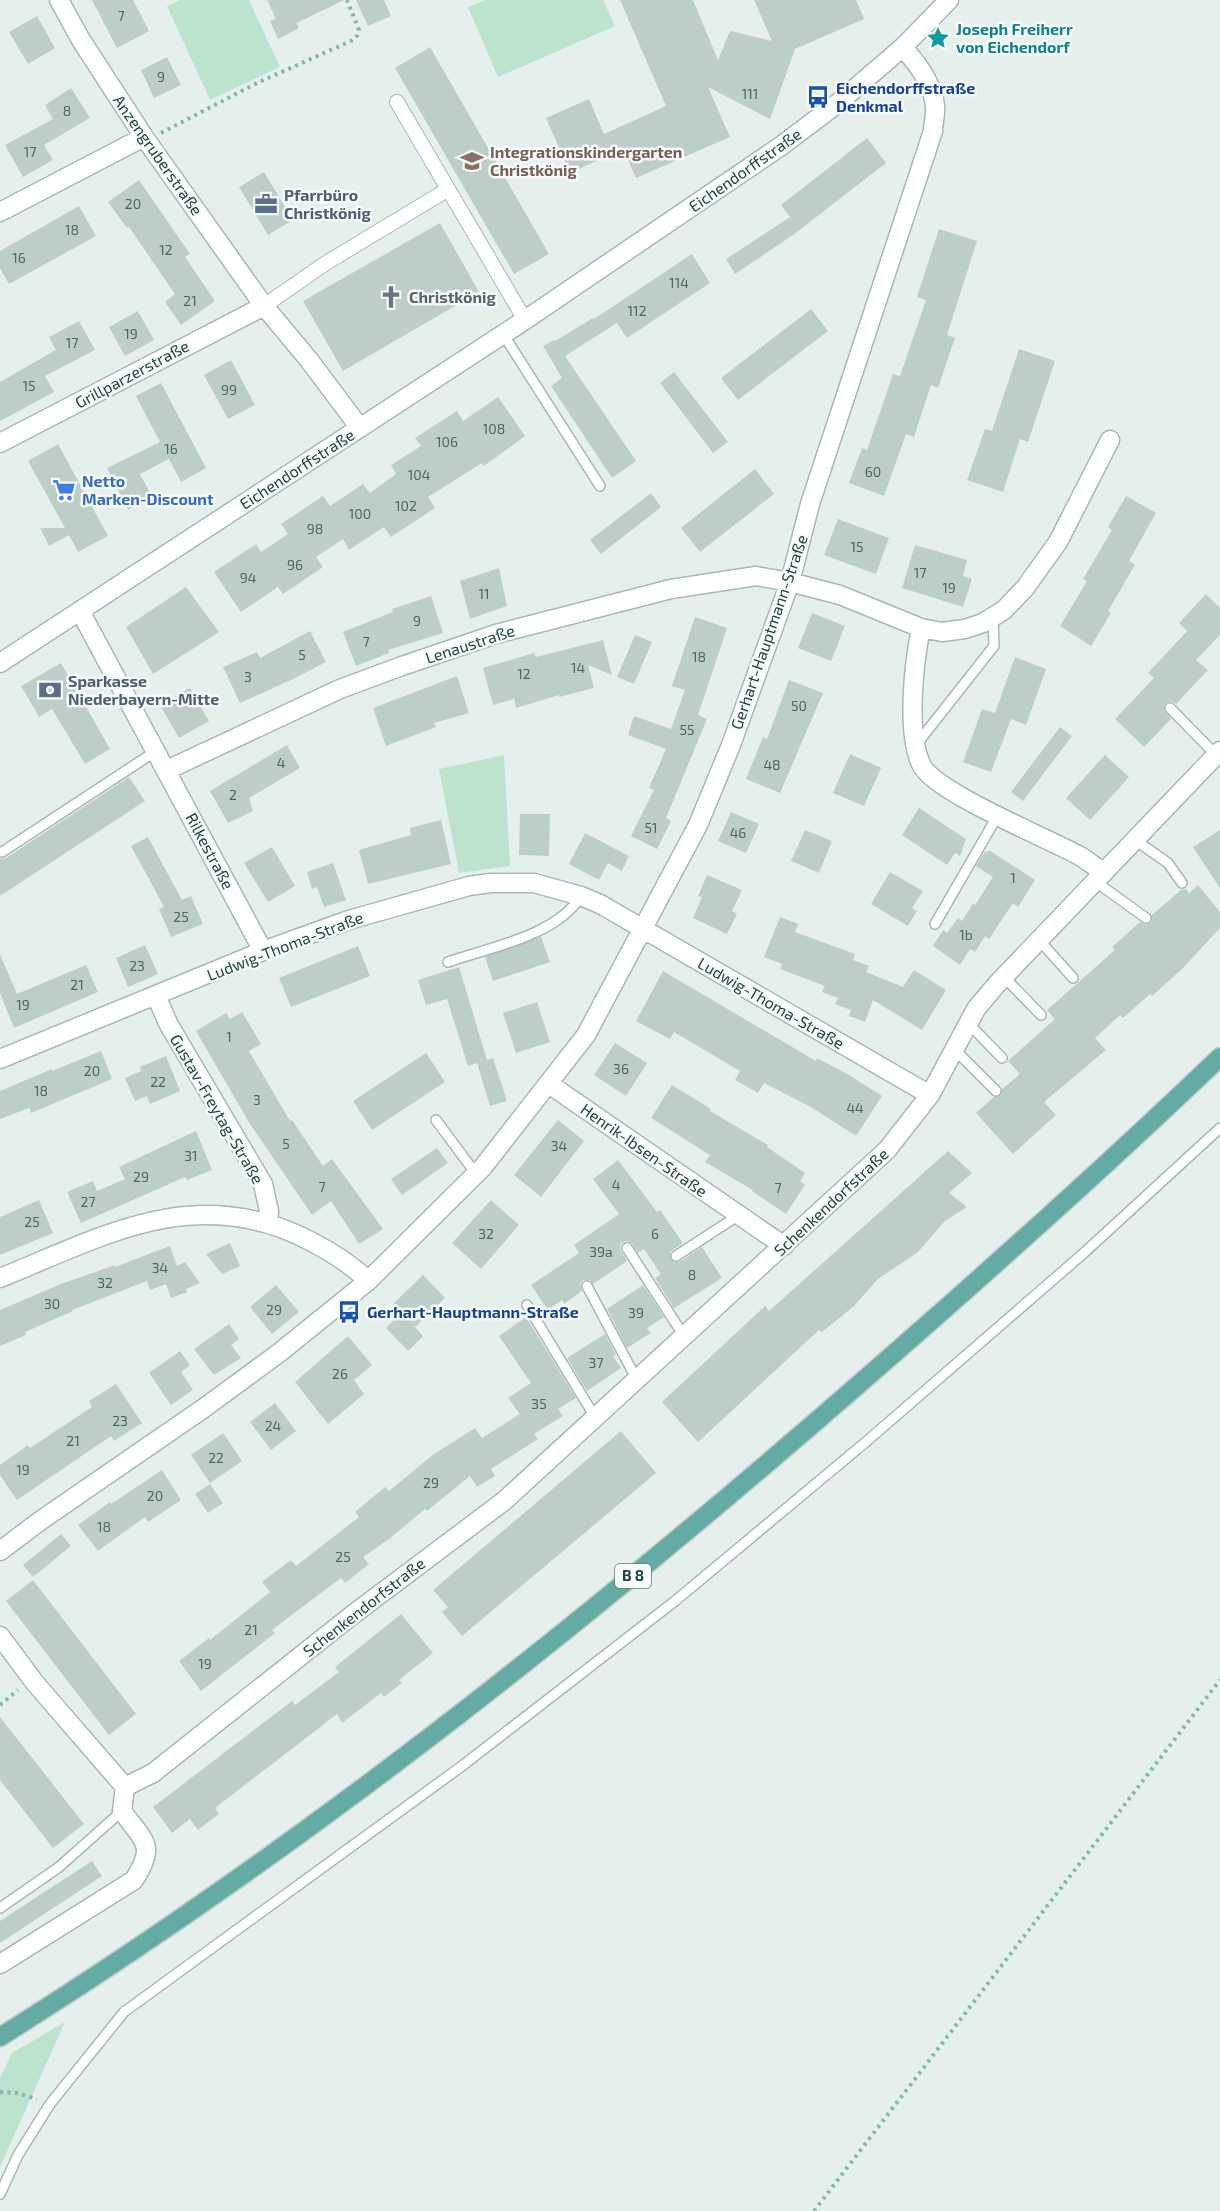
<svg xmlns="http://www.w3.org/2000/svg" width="1220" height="2211" font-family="'Exo 2',sans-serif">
	<rect width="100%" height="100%" fill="#e5f0ed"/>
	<path fill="#bce3cd" d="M180,0H249L280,67L210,100L167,6Z
		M485,0H603L615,26L498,77L468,7Z
		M504,755L510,866L459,873L439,769Z
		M65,2022L0,2167V2078L12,2053Z"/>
	<path fill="#bdcec9" d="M92,0H133L149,31L117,48Z
		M267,0H344L297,23L299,28L278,39L270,21L276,19Z
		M356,0H384L391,16L368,26Z
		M620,0H693L718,60L730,31L772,41L754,0H856L864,19L795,49L770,119L708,87L730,137L636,178L623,149L570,173L546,118L589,99L604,134L666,106Z
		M37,16L55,48L28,64L9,32Z
		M430,47L549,254L514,274L395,68Z
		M167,57L181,85L154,98L141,70Z
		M71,88L90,118L44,145L53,160L23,177L5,145L53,119L45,105Z
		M867,138L886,163L793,235L735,274L726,259L790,217L781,205Z
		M264,172L293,220L268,235L239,187Z
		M139,180L190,254L185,257L215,301L181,325L165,302L175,294L129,227L127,228L108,202Z
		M79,206L96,236L9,284L0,268V251Z
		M440,223L479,292L343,371L303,301Z
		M939,229L977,241L947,335L955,338L938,388L931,385L914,437L906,434L884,496L849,483L862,448L867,450L893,374L900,376L926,300L917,297Z
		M692,254L710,283L627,338L617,323L565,356L636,461L612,478L551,386L562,378L543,346L554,340L555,341L593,318L594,319Z
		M811,309L828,331L738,400L721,378Z
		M138,311L154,340L125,356L109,327Z
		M79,321L95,350L45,376L54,392L0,421V382L56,350L49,337Z
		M1019,349L1055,361L1028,442L1020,439L1003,492L967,480L985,429L992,431Z
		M231,360L255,405L228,419L204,375Z
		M674,372L728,442L713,453L660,383Z
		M161,383L206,468L181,482L169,459L140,474L152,497L128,510L107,468L160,442L136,396Z
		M498,397L525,436L484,466L482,463L428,497L435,508L391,537L384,527L349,550L343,539L316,557L323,567L283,594L278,587L241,612L214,572L256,544L261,552L288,534L281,524L323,496L330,506L363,484L370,493L396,474L391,465L421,446L415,438L457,411L463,421Z
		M58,444L108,536L78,552L69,535L49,546L40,528H65L28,461Z
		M755,469L774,494L700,552L681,528Z
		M651,493L661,507L601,554L590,540Z
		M1126,496L1156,513L1129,561L1135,565L1108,611L1111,613L1091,646L1060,626L1087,581L1083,579L1112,530L1108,527Z
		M838,519L889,538L876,574L824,555Z
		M915,545L967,560L963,576L972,579L963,607L902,588Z
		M499,568L507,606L470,619L460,581Z
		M186,587L219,632L153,674L126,627Z
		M1206,594L1220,608V635L1196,660L1208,670L1176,704L1171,701L1165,704L1164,710L1171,719L1144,747L1115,719L1154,678L1148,673L1187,631L1179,623Z
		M431,596L443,633L388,650L389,653L356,666L343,632L393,612L392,609Z
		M812,613L845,626L831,661L798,648Z
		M695,617L727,628L698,715L707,719L666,818L671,821L657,849L631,836L654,790L649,788L666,749L628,735L634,716L671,729L685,690L672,686Z
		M310,631L326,662L293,679L240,703L223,667L257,652L260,658Z
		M635,635L652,642L634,684L617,677Z
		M603,640L612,675L588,665L594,688L559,697V695L516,708L514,699L493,705L483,668L534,653L536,657Z
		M1015,657L1046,669L1026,725L1011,719L991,772L963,762L982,709L995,713Z
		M61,663L110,749L85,764L52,709L39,717L21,686Z
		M457,676L469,713L434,723L436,727L386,746L373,708Z
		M789,680L823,693L780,793L746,779L763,737L767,739Z
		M190,688L209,721L179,738L160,705Z
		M1060,727L1072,736L1023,801L1011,792Z
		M287,745L300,768L249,798L253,811L228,823L210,791Z
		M850,754L881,768L864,806L833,793Z
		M1105,755L1129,777L1090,820L1066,798Z
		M129,777L145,801L0,896V859L6,858Z
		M919,808L966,839L960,856L955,853L947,865L902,835Z
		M731,812L759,824L746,853L718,841Z
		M520,814H550L549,856L519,855Z
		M441,820L451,864L368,884L359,850L411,835L410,828Z
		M805,830L832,841L819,873L791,861Z
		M1220,830V888L1193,847Z
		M585,833L629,856L622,871L608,863L599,880L569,864Z
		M148,837L182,900L191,896L203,924L171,937L159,909L164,907L131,846Z
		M272,847L295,886L268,902L244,863Z
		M989,850L1035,880L1018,907L1013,903L989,939L985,936L975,952L970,949L960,965L933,946L943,930L947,933L958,918L962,921L973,903L975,905L993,877L976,866L985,851L987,853Z
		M333,863L346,900L324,907L317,887L312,889L307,872Z
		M890,872L923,891L912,908L917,911L908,926L871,904Z
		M707,875L742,890L732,911L737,914L727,934L693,918L702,897L698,896Z
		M1198,885L1220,912V928L1182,969L1152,996L1150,994L1123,1018L1120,1015L1095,1038L1106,1050L1044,1102L1056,1115L1013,1154L976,1113L994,1097L1000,1096L1002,1089L1020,1074L1008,1061L1055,1019L1047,1010L1115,950L1112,947L1140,922L1146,925L1151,922L1152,915L1181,890L1186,889L1189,893Z
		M780,917L798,924L795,932L855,954L853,960L869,966L866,972L903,987L914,970L946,990L922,1030L873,1000L865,1022L849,1016L851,1010L835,1004L838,998L822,992L825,986L780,969L782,964L764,957Z
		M541,937L550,962L493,981L485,957Z
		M145,945L158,974L128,987L116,958Z
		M358,946L370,976L291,1007L279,978Z
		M0,954L17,994L86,965L98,992L14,1028L0,993Z
		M459,967L487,1060L493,1058L507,1101L490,1106L477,1063L468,1066L447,999L426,1005L418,980Z
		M663,971L816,1061L817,1058L849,1075L882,1096L856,1136L811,1107L764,1083L758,1093L735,1080L740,1071L674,1032L670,1039L636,1021Z
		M537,1002L550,1042L516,1053L503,1013Z
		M242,1012L261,1044L249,1051L290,1121L292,1120L323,1166L332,1159L383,1229L359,1244L331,1201L312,1215L250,1124L196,1031L226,1013L230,1019Z
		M615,1043L647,1063L626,1096L594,1075Z
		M101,1051L112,1079L31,1113L29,1108L0,1119V1091L52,1069V1071Z
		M426,1053L445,1082L372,1130L353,1101Z
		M166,1056L180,1091L150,1104L147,1096L135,1101L125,1078L141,1071L140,1067Z
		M672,1085L711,1109L710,1111L768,1145L767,1147L805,1173L800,1181L805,1185L786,1214L752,1191L753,1190L705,1162L710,1155L651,1118Z
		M558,1120L584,1141L541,1197L514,1175Z
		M196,1131L212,1170L187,1180L185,1177L81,1223L67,1192L93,1181L97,1191L125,1179L119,1167Z
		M437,1148L448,1163L402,1195L391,1179Z
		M948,1151L972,1173L949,1193L967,1207L945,1221L918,1252L878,1279L854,1306L822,1332L819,1330L698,1442L662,1402L765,1306L769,1311Z
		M618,1160L657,1212L660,1210L683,1243L670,1252L671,1260L679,1262L702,1247L722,1278L674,1308L655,1278L661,1274L644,1249L638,1253L632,1244L626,1241L621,1244L620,1249L627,1261L593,1284L590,1280H583L580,1285L582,1291L564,1304L562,1300L548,1310L531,1285L579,1253L574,1245L619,1214L593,1179Z
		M39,1200L53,1233L0,1255V1217Z
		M491,1200L519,1225L481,1269L452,1243Z
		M230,1243L240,1266L222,1274L206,1254Z
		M170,1246L177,1266L185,1262L200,1283L186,1289L187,1292L171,1298L166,1284L150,1290L147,1281L72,1310L73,1311L25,1332L26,1335L0,1346V1310L61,1284L115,1265V1267Z
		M423,1275L445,1298L415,1327L423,1336L408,1351L386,1328L401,1313L393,1304Z
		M276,1285L299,1312L272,1334L250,1307Z
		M643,1285L664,1317L647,1328L651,1333L627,1348L607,1309Z
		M526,1317L576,1398L558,1409L563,1416L534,1434L538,1439L491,1469L495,1476L477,1487L470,1476L427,1511L425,1509L389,1539L363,1557L369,1564L345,1583L341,1578L310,1601L272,1630L275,1633L201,1691L179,1661L209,1638L210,1640L270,1592L262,1582L291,1560L296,1566L359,1517L355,1512L385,1487L389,1491L434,1454L475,1428L482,1438L520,1414L508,1398L531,1383L499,1336Z
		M229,1324L239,1339L231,1345L241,1358L214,1375L194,1349Z
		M605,1334L616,1355L613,1356L621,1368L587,1391L567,1358Z
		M348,1336L372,1365L354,1380L364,1394L328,1424L295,1382Z
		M180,1351L190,1365L181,1372L193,1390L171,1405L149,1373Z
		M116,1384L142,1423L114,1441L111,1436L17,1500L0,1475V1465L28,1445L30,1448L92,1407L89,1401Z
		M275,1403L296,1431L271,1450L250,1422Z
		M621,1431L656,1473L462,1636L442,1612L448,1607L433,1590Z
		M223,1433L242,1461L210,1483L191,1455Z
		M162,1470L181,1500L148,1522L145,1517L98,1551L78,1525L110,1502L111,1504Z
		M210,1484L223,1503L208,1513L195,1494Z
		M61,1534L71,1546L33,1577L23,1565Z
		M33,1580L136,1714L109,1735L6,1601Z
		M401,1614L433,1653L399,1680L402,1683L384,1697L381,1693L342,1723L337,1714L215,1808L219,1814L198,1830L190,1819L172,1833L153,1807L292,1701L295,1705L339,1672L335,1667Z
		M0,1717L84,1824L53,1848L0,1780Z
		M92,1861L102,1876L0,1943V1921Z"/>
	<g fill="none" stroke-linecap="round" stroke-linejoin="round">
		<g stroke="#a6b9b6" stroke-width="12">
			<path id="service" d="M503,334L600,486
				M1170,708L1216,755
				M916,745L994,646L993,617
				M1135,840L1168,863L1182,883
				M2,852L156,751
				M1096,882L1146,918
				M935,924L998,815
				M1039,940L1073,978
				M448,962C491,947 556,936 581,896
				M1004,977L1041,1015
				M968,1023L1002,1058
				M954,1049L996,1091
				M436,1120L476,1174
				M627,1248L684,1336
				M676,1256L739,1215
				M587,1286L637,1380
				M527,1305L595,1417
				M0,1908L59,1867L122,1811
				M0,2194L18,2155L50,2104L124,2012L462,1766L675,1601L867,1441L1085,1252L1220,1128"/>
		</g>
		<g stroke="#a6b9b6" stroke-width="16">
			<path id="pedestrian" d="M397,102L525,320
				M264,306L326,263L447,190"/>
		</g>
		<g stroke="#a6b9b6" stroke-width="21">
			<path id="minor" d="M59,0L81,40L144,137L264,306L309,360L360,428
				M0,212L144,137
				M0,443L264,306
				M80,611L263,951
				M921,628C914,662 906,732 921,764C932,791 1047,838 1078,855C1087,860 1095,867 1104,872
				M0,663L525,320L781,146L838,103L903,47L949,0
				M167,770L340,689L402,666L496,634L671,589L756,576L790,582L840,595L921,628L942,632L965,629L983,623L1004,610L1025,588L1058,542L1110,440
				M156,996L169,1025L263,1184L269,1211L268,1224
				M0,1059L263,951L349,920L469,886L490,883H534L581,896L600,904L930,1095
				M549,1084L784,1246
				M0,1278C102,1237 190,1185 300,1236C325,1248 348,1261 368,1281
				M0,1551L40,1521L204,1408L279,1353L368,1281L483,1167L586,1035L698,825L731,745L790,582L810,504L933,131C933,123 936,114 935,106C933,83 917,64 903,47
				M0,1636L35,1683L125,1787L153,1773L351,1616L504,1501L887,1150L930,1095L976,1009L996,985L1220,751
				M0,1964L134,1880C157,1844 144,1842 122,1811L125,1787"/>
		</g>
		<g stroke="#c1cbca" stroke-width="21">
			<path id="primary" d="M0,2037C305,1846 587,1621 858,1385C981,1278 1102,1170 1220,1057"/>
		</g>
		<path stroke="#81b7af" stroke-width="4" stroke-dasharray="3 4.5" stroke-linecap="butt" d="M161,133L257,83L351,41L357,36L359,30L347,0
			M0,1705L18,1690
			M0,2092L17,2093L37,2099
			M814,2211L1220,1680"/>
		<use href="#service" stroke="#fff" stroke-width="9"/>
		<use href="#pedestrian" stroke="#fff" stroke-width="14"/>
		<use href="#minor" stroke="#fff" stroke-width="18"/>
		<use href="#primary" stroke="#64aba4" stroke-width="18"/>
	</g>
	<defs>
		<g id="sight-bare" transform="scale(1.8)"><path d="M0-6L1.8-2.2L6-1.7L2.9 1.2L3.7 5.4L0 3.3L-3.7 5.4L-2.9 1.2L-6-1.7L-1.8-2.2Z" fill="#0f9aa8" stroke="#f6fbfa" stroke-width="2.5" paint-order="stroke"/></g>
		<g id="bus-bare" transform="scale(1.8)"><path d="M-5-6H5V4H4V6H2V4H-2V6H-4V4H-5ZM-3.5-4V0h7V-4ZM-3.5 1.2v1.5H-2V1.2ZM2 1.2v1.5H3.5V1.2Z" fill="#1a4fb4" stroke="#f6fbfa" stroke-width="2.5" paint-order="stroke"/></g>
		<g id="school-bare" transform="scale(1.8)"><path d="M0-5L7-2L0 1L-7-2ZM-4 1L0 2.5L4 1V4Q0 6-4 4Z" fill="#8d6e63" stroke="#f6fbfa" stroke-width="2.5" paint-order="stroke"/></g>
		<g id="office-bare" transform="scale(1.8)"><path d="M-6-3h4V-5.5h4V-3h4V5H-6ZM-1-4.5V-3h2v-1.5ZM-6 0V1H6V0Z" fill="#5c6f8a" stroke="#f6fbfa" stroke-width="2.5" paint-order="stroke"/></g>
		<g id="church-bare" transform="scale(1.8)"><path d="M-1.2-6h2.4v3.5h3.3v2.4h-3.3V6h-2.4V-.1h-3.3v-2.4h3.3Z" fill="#6b7280" stroke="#f6fbfa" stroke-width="2.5" paint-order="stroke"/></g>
		<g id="supermarket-bare" transform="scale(1.8)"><path d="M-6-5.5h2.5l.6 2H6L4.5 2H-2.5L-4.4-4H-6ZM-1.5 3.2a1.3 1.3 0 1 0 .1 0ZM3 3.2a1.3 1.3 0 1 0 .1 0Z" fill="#3f7fe0" stroke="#f6fbfa" stroke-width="2.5" paint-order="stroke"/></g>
		<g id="bank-bare" transform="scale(1.8)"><path d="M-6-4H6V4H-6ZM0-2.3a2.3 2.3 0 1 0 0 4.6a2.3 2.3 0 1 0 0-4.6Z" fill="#5c6f8a" stroke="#f6fbfa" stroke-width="2.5" paint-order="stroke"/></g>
	</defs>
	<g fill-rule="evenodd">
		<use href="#sight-bare" x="938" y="38"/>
		<use href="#bus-bare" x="818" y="97"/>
		<use href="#school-bare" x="472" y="161"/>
		<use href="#office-bare" x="266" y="204"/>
		<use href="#church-bare" x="391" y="297"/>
		<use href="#supermarket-bare" x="64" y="490"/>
		<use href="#bank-bare" x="50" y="690"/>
		<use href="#bus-bare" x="349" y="1312"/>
	</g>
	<g text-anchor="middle" stroke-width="5" stroke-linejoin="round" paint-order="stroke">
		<g font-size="14" fill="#486763">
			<text x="121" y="21">7</text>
			<text x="161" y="82">9</text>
			<text x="750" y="99">111</text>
			<text x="67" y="116">8</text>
			<text x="30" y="157">17</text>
			<text x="133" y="209">20</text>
			<text x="72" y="235">18</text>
			<text x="166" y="255">12</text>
			<text x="19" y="263">16</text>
			<text x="679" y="288">114</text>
			<text x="190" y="306">21</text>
			<text x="637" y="316">112</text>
			<text x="131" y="339">19</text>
			<text x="72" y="348">17</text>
			<text x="29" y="391">15</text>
			<text x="229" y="395">99</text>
			<text x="494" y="434">108</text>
			<text x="447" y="447">106</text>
			<text x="171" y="454">16</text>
			<text x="873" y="477">60</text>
			<text x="419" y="480">104</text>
			<text x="406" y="511">102</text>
			<text x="360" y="519">100</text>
			<text x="315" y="534">98</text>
			<text x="857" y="552">15</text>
			<text x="295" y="570">96</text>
			<text x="920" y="578">17</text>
			<text x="248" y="583">94</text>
			<text x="949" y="593">19</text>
			<text x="484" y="599">11</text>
			<text x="417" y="626">9</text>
			<text x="366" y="647">7</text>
			<text x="302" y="660">5</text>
			<text x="699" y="662">18</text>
			<text x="578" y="673">14</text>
			<text x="524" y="679">12</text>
			<text x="248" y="682">3</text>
			<text x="799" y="711">50</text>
			<text x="687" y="735">55</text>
			<text x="281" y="768">4</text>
			<text x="772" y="770">48</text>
			<text x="233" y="800">2</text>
			<text x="651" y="833">51</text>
			<text x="738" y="838">46</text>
			<text x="1013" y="883">1</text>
			<text x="181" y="922">25</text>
			<text x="966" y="940">1b</text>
			<text x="137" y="971">23</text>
			<text x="77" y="990">21</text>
			<text x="23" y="1010">19</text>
			<text x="229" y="1042">1</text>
			<text x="621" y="1074">36</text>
			<text x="92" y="1076">20</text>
			<text x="158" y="1087">22</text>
			<text x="41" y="1096">18</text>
			<text x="257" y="1105">3</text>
			<text x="855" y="1113">44</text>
			<text x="286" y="1149">5</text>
			<text x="559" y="1151">34</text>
			<text x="191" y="1161">31</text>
			<text x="141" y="1182">29</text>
			<text x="616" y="1190">4</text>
			<text x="322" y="1192">7</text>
			<text x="778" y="1193">7</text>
			<text x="88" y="1207">27</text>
			<text x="32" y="1227">25</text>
			<text x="486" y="1239">32</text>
			<text x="655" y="1239">6</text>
			<text x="601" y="1257">39a</text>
			<text x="160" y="1273">34</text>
			<text x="692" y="1280">8</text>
			<text x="105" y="1288">32</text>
			<text x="52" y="1309">30</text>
			<text x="274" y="1315">29</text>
			<text x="636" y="1318">39</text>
			<text x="596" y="1368">37</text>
			<text x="340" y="1379">26</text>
			<text x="539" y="1409">35</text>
			<text x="120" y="1426">23</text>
			<text x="273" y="1431">24</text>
			<text x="73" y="1446">21</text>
			<text x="216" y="1463">22</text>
			<text x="23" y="1475">19</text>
			<text x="431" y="1488">29</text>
			<text x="155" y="1501">20</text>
			<text x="104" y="1532">18</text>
			<text x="343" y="1562">25</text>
			<text x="251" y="1635">21</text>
			<text x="205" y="1669">19</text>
		</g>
		<rect fill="#f6fbfa" stroke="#617c78" stroke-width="1.5" x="615" y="1564" width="36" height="24" rx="4.5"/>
		<g font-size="15" font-weight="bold" fill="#214541">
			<text x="633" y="1581">B 8</text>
		</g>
		<g font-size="16" font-weight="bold" fill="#0d838f" stroke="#f6fbfa" text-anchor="start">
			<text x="956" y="35">Joseph Freiherr<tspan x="956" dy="18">von Eichendorf</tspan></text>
		</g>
		<g font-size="16" font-weight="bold" fill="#164399" stroke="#f6fbfa" text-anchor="start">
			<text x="836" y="94">Eichendorffstraße<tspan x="836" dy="18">Denkmal</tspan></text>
			<text x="367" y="1318">Gerhart-Hauptmann-Straße</text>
		</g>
		<g font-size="16" font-weight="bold" fill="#785e54" stroke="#f6fbfa" text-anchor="start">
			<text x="490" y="158">Integrationskindergarten<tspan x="490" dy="18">Christkönig</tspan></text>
		</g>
		<g font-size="16" fill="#214541" stroke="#f6fbfa">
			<text transform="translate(158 155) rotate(55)" y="6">Anzengruberstraße</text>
			<text transform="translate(745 170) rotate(-35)" y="6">Eichendorffstraße</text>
			<text transform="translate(132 374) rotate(-28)" y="6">Grillparzerstraße</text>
			<text transform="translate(297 469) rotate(-33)" y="6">Eichendorffstraße</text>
			<text transform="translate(769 632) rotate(-71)" y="6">Gerhart-Hauptmann-Straße</text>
			<text transform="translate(470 644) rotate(-18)" y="6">Lenaustraße</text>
			<text transform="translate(210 851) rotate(62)" y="6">Rilkestraße</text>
			<text transform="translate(285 946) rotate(-21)" y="6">Ludwig-Thoma-Straße</text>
			<text transform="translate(771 1003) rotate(30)" y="6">Ludwig-Thoma-Straße</text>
			<text transform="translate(217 1109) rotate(60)" y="6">Gustav-Freytag-Straße</text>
			<text transform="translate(644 1150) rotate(35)" y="6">Henrik-Ibsen-Straße</text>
			<text transform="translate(831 1202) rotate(-43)" y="6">Schenkendorfstraße</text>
			<text transform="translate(364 1607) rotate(-38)" y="6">Schenkendorfstraße</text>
		</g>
		<g font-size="16" font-weight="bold" fill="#4e5e75" stroke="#f6fbfa" text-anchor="start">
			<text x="284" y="201">Pfarrbüro<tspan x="284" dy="18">Christkönig</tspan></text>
			<text x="68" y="687">Sparkasse<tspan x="68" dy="18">Niederbayern-Mitte</tspan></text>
		</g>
		<g font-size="16" font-weight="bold" fill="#5b616d" stroke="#f6fbfa" text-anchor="start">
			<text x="409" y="303">Christkönig</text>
		</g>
		<g font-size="16" font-weight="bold" fill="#366cbe" stroke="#f6fbfa" text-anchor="start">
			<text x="82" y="487">Netto<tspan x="82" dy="18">Marken-Discount</tspan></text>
		</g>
	</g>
</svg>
